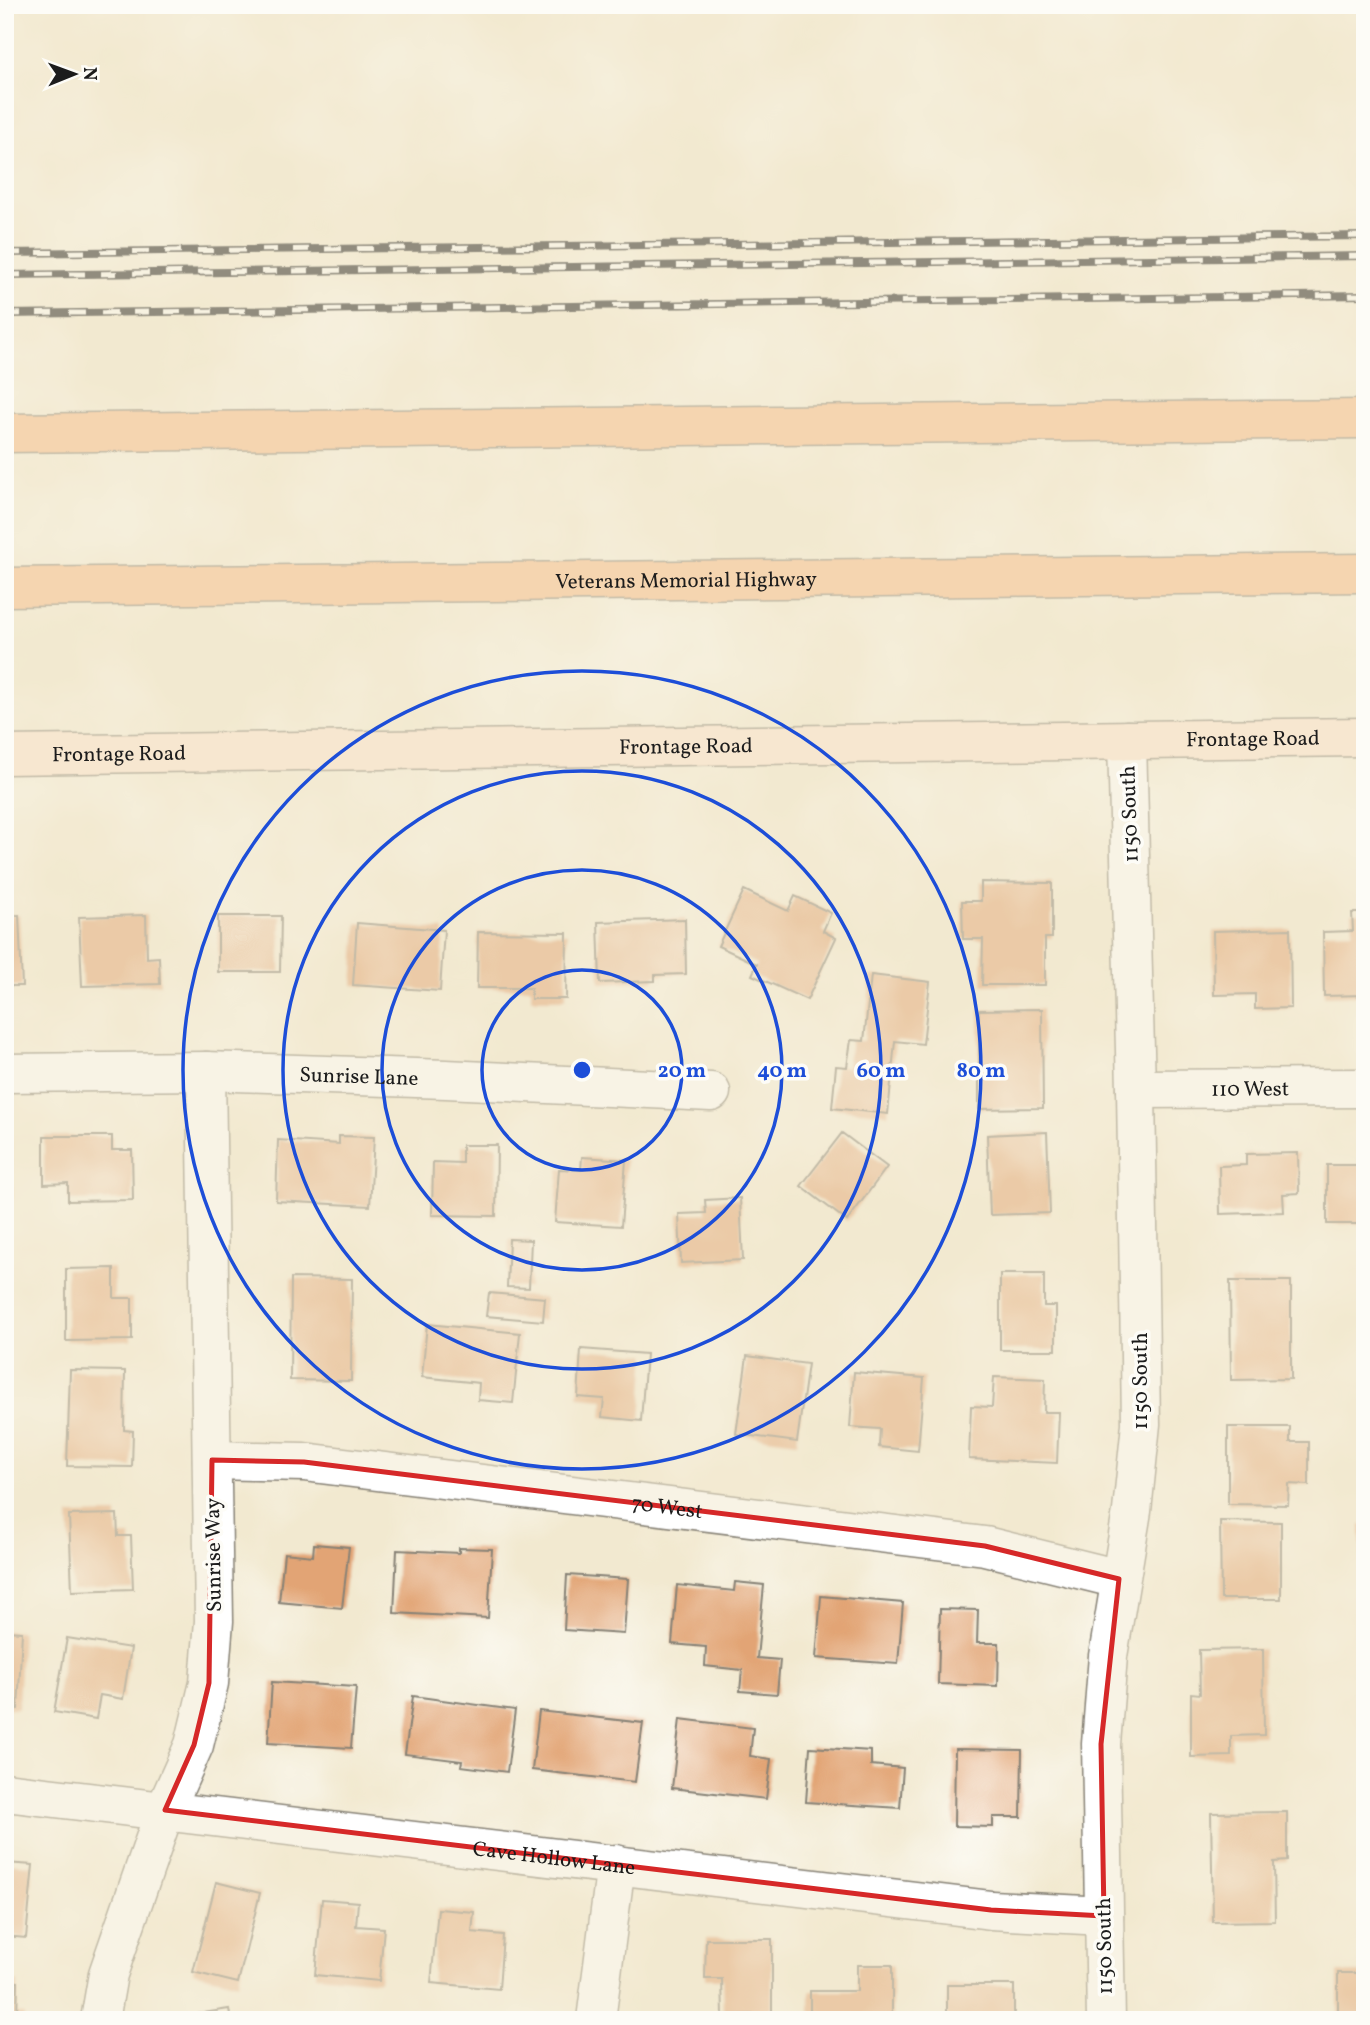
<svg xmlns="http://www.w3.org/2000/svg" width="1370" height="2025" font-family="Vollkorn,serif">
	<rect width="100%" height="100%" fill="#fdfcf7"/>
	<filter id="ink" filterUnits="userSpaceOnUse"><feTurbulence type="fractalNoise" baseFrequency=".0143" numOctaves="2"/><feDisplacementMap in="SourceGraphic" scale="14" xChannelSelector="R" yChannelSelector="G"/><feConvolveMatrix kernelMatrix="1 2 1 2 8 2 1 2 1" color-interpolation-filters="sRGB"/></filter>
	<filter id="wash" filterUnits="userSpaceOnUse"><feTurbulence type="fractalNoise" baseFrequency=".00686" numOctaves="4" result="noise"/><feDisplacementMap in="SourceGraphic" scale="28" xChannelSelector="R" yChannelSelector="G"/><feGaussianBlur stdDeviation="1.57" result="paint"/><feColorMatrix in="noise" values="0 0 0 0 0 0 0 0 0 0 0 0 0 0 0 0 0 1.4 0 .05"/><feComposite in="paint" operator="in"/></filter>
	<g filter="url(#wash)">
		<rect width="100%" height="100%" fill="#f2e9d0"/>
		<g id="blocks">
			<path fill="#e2a475" d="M981,882L1052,883V938H1045V985H982L983,939H963L962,901H981Z
				M744,890L788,911L795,896L831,913L823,931L836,938L807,1000L752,975L757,964L718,946Z
				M1352,913H1365V995L1324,996L1323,932L1353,931Z
				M19,915L22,986H5V916Z
				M146,915L147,958L159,957L160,984L82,986L79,917Z
				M218,916H281L280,972H218Z
				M685,919L686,974L655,975V981L600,983L598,922Z
				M357,923L444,930L440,991L353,985Z
				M1290,929L1291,1008L1255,1009V994L1214,995L1213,931Z
				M478,932L567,933L566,999H531V988H477Z
				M871,975L930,982L923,1044L895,1041L888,1114L832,1108L836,1066L847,1067L851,1040L864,1041Z
				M1042,1009L1043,1108L979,1109V1010Z
				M1047,1132L1050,1213L990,1215L987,1135Z
				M842,1133L887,1167L847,1221L801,1186Z
				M5,1135H11L13,1198H5Z
				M44,1136H112V1150H132L133,1200L68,1201V1183L44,1184Z
				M339,1136L374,1137L370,1206L276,1201L278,1140L339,1144Z
				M462,1145H497L496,1216L432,1215L433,1162L462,1163Z
				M1298,1153L1299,1193L1283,1194L1284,1212L1220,1214L1219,1166L1246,1165V1154Z
				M582,1157L626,1160L621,1226L555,1222L559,1169L581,1170Z
				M1327,1165H1365V1224H1327Z
				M740,1198L743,1260L681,1263L679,1214L706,1213L705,1200Z
				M509,1239L531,1240L529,1288L507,1287Z
				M114,1268V1298H132V1340L66,1341V1269Z
				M1000,1274H1044V1306H1056V1350H1000Z
				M291,1278L352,1279L351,1381L290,1380Z
				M1230,1281H1291V1379L1231,1380Z
				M489,1293L545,1298L543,1321L486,1316Z
				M427,1324L520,1333L513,1403L478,1400L479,1383L422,1377Z
				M581,1349L646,1354L641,1421L602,1417L604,1399L578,1397Z
				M747,1356L808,1364L797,1442L736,1434Z
				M70,1370L125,1371L124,1430L133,1431L132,1467L67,1466Z
				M854,1372L924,1378L918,1451L879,1447L880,1429L850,1427Z
				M994,1377L1045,1379L1044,1412H1059L1057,1463L969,1459L971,1406L992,1407Z
				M1228,1427H1290V1442H1309V1485L1289,1484L1288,1505L1228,1504Z
				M117,1514L118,1536H131L133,1589L72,1591L69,1515Z
				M1220,1521L1281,1522V1599H1221Z
				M1360,1525H1365V1590H1363Z
				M314,1544L349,1547L342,1608L279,1602L284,1553L313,1556Z
				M459,1548L492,1549L488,1618L394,1613L397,1550L459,1553Z
				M567,1575L628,1579L624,1634L564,1630Z
				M735,1582L764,1585L757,1658L780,1660L777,1694L740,1691L742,1670L705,1666L706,1647L672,1644L677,1585L734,1591Z
				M821,1596L903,1603L898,1664L816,1658Z
				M940,1609L978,1610L977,1643H999L998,1686L938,1684Z
				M5,1631L22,1632L18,1709L5,1708Z
				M67,1638L131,1648L123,1699L100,1695L96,1719L54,1712Z
				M1263,1649L1264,1735L1231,1736V1756L1191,1757V1693L1200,1694L1199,1650Z
				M272,1682L356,1687L351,1748L268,1743Z
				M413,1696L515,1710L507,1772L461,1766L462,1761L405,1754Z
				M539,1711L643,1723L635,1782L532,1770Z
				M680,1719L753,1728L750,1756L771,1759L766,1799L672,1788Z
				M810,1747L871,1751V1765L903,1768L900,1808L806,1802Z
				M955,1749L1022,1750L1021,1817H993V1827L954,1826Z
				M1287,1812V1861L1274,1862L1275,1921L1213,1922L1211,1813Z
				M5,1863L33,1865L26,1938L5,1936Z
				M216,1882L260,1893L238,1983L193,1972Z
				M322,1899L358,1902L356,1926L384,1928L379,1981L315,1975Z
				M438,1909L474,1912L472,1932L503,1935L499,1989L431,1983Z
				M706,1939H772V2014L723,2015L722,1979H705Z
				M857,1965H892V2020H810V1991H857Z
				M1338,1973H1365V2014L1338,2015Z
				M5,1981L18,1982L17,2014H24V2020H5Z
				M947,1985H1014V2020H947Z
				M229,2009L231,2020H179L178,2017Z"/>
		</g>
	</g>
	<g filter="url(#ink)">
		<use href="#blocks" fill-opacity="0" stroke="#878276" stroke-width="2"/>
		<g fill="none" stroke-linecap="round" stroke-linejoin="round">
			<g stroke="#878276" stroke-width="41">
				<g id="street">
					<path id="s1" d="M5,1073L206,1071L446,1079L711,1092"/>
					<path id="s2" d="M1136,1089L1365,1088"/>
					<path id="s3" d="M212,1460L304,1462L985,1546L1119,1579"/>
					<path id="s4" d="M5,1792L991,1910L1104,1916"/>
					<path d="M100,2020L108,1974L165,1810L194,1745L209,1683L214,1621L206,1071"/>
					<path d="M596,2020L616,1864"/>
					<path d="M1106,2020L1101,1744L1108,1656L1132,1511L1141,1424L1136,1089L1127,740"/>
				</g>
			</g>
			<g stroke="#878276" stroke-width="41">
				<g id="secondary">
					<path id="s5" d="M5,755L1365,737"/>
				</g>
			</g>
			<g stroke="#878276" stroke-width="41">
				<g id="highway">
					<path d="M5,433L1365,419"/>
					<path id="s6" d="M5,587L1365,573"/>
				</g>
			</g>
			<use href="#street" stroke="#fff" stroke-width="38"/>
			<use href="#secondary" stroke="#fde4d0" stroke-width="38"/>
			<use href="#highway" stroke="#f9bc8a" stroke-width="38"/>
			<g stroke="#1c1c1c" stroke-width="8">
				<path id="rail" d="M5,253L1365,236
					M5,275L1365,256
					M5,314L1365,295"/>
			</g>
			<use href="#rail" stroke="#fdfcf7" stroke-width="5" stroke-dasharray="16" stroke-linecap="butt"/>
		</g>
	</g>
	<path d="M0 0H1370V2025H0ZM212,1460L304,1462L985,1546L1119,1579L1101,1744L1104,1916L991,1910L165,1810L194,1745L209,1683Z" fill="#f2e9d0" fill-opacity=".55" fill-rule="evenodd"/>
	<path fill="none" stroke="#d62828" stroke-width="5" stroke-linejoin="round" d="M212,1460L304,1462L985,1546L1119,1579L1101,1744L1104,1916L991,1910L165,1810L194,1745L209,1683Z"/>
	<g fill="none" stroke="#1d4ed8" stroke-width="3.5">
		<circle cx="582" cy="1070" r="100"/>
		<circle cx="582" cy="1070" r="200"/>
		<circle cx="582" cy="1070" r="299"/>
		<circle cx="582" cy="1070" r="399"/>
	</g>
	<g text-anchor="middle" stroke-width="7" stroke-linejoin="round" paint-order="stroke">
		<g font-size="21" fill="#1c1c1c" stroke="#fdfcf7">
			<text dy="7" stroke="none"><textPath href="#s6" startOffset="681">Veterans Memorial Highway</textPath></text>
			<text dy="7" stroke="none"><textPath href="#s5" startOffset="1248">Frontage Road</textPath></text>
			<text dy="7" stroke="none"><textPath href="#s5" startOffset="681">Frontage Road</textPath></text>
			<text dy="7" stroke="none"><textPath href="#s5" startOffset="114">Frontage Road</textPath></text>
			<text transform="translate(1129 814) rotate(-92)" y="7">1150 South</text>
			<text dy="7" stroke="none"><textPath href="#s1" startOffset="354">Sunrise Lane</textPath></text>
			<text dy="7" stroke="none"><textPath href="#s2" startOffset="114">110 West</textPath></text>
			<text transform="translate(1140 1381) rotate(-90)" y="7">1150 South</text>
			<text dy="7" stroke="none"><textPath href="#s3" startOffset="458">70 West</textPath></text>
			<text transform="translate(213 1555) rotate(-91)" y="7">Sunrise Way</text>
			<text dy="7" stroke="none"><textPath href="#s4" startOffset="553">Cave Hollow Lane</textPath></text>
			<text transform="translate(1104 1946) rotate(-91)" y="7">1150 South</text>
		</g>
	</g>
	<circle cx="582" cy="1070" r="10" fill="#1d4ed8" stroke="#fdfcf7" stroke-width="3.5"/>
	<g font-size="21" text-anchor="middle" font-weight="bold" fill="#1d4ed8" stroke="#fdfcf7" stroke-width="7" stroke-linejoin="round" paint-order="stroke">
		<text x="682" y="1077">20 m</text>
		<text x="782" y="1077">40 m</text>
		<text x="881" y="1077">60 m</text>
		<text x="981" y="1077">80 m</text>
	</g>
	<rect width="1370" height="2025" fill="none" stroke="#fdfcf7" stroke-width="28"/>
	<g transform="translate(74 74) rotate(89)" stroke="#fdfcf7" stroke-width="5" paint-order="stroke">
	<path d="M0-5L12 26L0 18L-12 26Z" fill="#1c1c1c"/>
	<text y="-10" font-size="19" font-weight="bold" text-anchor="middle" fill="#1c1c1c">N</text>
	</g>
</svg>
